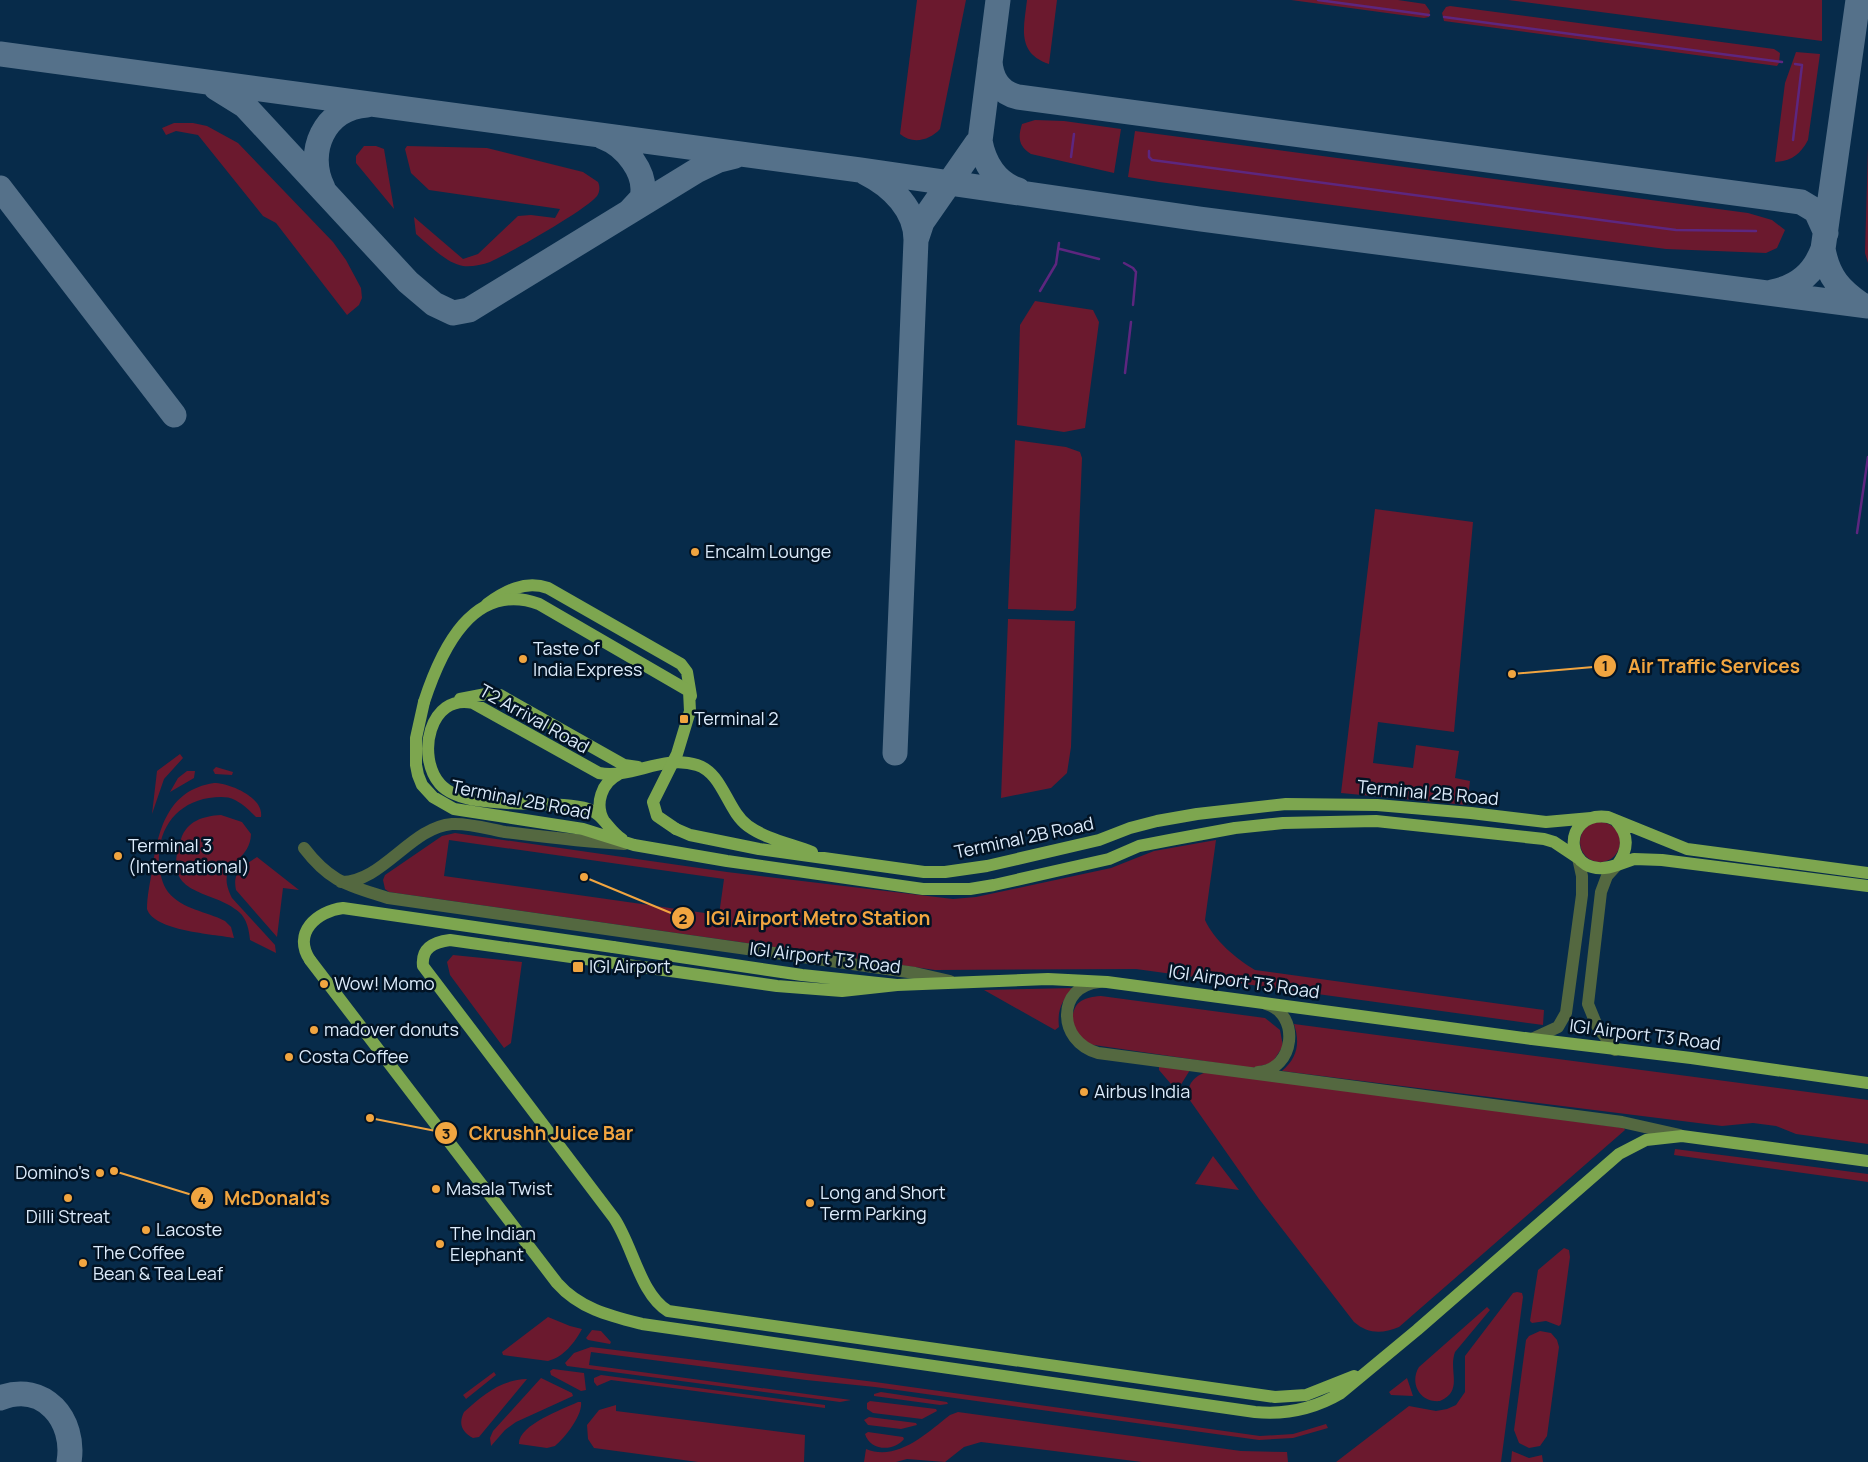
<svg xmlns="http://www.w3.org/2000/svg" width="1868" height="1462" font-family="Manrope,sans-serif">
	<rect width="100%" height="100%" fill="#072b4a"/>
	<path fill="#6b192e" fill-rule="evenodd" d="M917,0H966L940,129C930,140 913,145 900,134Z
		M1027,0H1057L1049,64C1016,53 1024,27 1027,0Z
		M1291,0H1398L1425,4L1430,11L1429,17L1424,18Z
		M1508,0H1822V41Z
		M1450,6L1774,49L1780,53L1779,63L1777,66L1444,21L1442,13L1446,7Z
		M1796,52L1820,54L1808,140C1800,155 1791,161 1775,162L1785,83Z
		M1035,120L1064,121L1121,129L1114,173L1031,154C1018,146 1018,137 1022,124Z
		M174,123H193L207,126L238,143L333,242L346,260L361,288L362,298L359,305L347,315L276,223L263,216L198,135L176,131L166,135L162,128Z
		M1135,131L1748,213L1772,220L1785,230L1777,248L1766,253L1666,249L1159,182L1128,177Z
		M364,146H376L384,149L394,209L356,163V156Z
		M407,146L487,148L583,172L598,182C600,186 600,192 597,196C586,210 508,254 490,262C482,265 471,267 463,266C446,263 429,245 416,234L414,217L463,259L478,254L518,216L531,215L555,218L560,209L429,190L411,173L405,149Z
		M1868,148V263L1865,253Z
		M1035,301L1093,310L1099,322L1085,428L1064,432L1017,425L1020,325Z
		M1015,440L1066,447L1080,452L1082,458L1076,608L1073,611L1008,609Z
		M1375,509L1473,522L1454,732L1378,722L1373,763L1413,768L1416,745L1459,751L1455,778L1470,781L1467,805L1341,793Z
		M1008,619L1075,621L1071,747L1067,773L1051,788L1001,798Z
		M180,754L183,758L164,779L152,814L157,771Z
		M216,767L233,772L232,775L215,774L213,770Z
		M187,771H195L194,778L170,792L178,778Z
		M214,783C229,783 264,797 261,817H256C250,811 243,804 235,800C227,796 218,797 209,798C176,803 157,830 159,863C160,873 162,884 168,892C183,910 206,911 225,921L231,927L234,938C213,934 154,931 147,909C147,896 150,883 152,871C158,831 167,790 214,783Z
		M221,815L242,822L251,834C250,865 213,861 232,898L275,945L276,953L250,940C249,930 247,919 239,912C211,888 160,898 181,839C187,821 203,816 221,815Z
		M1580 842a20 20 0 1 1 40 0a20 20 0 1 1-40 0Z
		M455,833L727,872L953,899L976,897L1111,868L1154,851L1216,840L1205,920C1214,940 1236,959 1255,970L1544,1010L1543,1025L1136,969L935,970L389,892L385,889L383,880L385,875L442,836ZM449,840L724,879L719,915L444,876Z
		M257,857L299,890L283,888L277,937L236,890C232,871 243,866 257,857Z
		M453,955L522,962L511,1043L504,1048L450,975L447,962Z
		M1075,988C1062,999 1057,1010 1059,1027L1055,1030L984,990Z
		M1101,996L1265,1018L1280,1030L1283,1046L1272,1063L1252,1068L1087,1044L1072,1028C1072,1005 1077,998 1101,996Z
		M1294,1024L1868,1100V1144L1796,1134L1776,1126L1753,1123L1722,1126L1282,1071C1298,1057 1300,1043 1294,1024Z
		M1159,1066L1190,1070L1177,1091L1159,1070Z
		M1206,1072L1624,1128L1625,1130L1399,1327C1382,1334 1368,1334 1354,1322L1259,1199L1189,1099C1186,1085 1193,1077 1206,1072Z
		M1675,1149L1868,1174V1182L1674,1155Z
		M1213,1156L1239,1190L1195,1184Z
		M1564,1248L1569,1250L1570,1257L1561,1324L1559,1326L1546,1321L1532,1323L1530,1321L1538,1270Z
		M1517,1292L1522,1293L1523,1297L1501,1462H1336L1409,1406L1436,1411L1447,1409L1456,1405L1465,1392V1356L1513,1293Z
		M1487,1307L1490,1310L1455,1352C1448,1371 1464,1391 1440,1401C1420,1403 1409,1383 1419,1367Z
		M548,1317L570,1326L582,1329C575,1342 564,1357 548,1361L503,1355L502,1352Z
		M592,1330L601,1331L611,1342L610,1344L588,1340L586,1338Z
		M1540,1331L1551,1333L1557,1340L1559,1347L1547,1436L1540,1446L1529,1448L1519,1443L1514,1430L1526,1340L1529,1336Z
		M591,1347L875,1382L1260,1436L1293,1434L1326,1424L1328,1428L1293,1438L1259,1440L875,1387L806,1380L591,1352L589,1365L851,1400L840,1402L567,1366L565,1363L574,1353Z
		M553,1369L584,1373L586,1390L581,1391L551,1375L550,1371Z
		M494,1372L496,1375L466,1399L463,1395Z
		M601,1375L825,1405V1408L611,1380L597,1386L594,1382V1378Z
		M541,1378L572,1393L573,1396L516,1422L505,1430L491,1446L490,1438L493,1431Z
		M1407,1378L1413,1396L1391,1395L1389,1392Z
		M527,1379L479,1437L473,1438C462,1432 458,1424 464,1412C483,1395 500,1380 527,1379Z
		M881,1392L947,1402L948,1404L940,1405L874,1396V1394Z
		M870,1401L936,1409L937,1411L922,1419L873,1413L867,1409V1403Z
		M578,1402H581C583,1415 565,1438 555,1446L547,1448L519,1444C518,1425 563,1409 578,1402Z
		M616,1405V1411L805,1435L804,1462H698L594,1448L588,1439L587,1425L599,1410Z
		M958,1412L1241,1451L1287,1452L1288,1462H1142L981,1442L964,1447L945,1462L907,1459L896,1462H864L866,1449C897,1462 927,1433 950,1415Z
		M869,1417L916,1423L917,1425L901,1429L868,1425L864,1420Z
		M868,1432L903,1437L904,1439C894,1452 870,1451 865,1434Z
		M1512,1451L1529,1458L1542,1455L1543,1462H1511Z"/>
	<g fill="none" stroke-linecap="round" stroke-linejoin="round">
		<path stroke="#5d267f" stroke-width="2.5" d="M1318,0L1429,15
			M1444,17L1782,62
			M1793,140L1802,65L1795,64
			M1149,151V157L1152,160L1676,230L1756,231
			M1071,157L1074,134
			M1060,249L1099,259
			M1124,263L1133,268L1136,272L1133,305
			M1040,291L1056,264L1059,243
			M1125,373L1131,322
			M1857,533L1868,457"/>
		<path stroke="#55718a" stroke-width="25" d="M998,0L980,141C984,163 996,183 1018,190
			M0,54L860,170L1200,219L1868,306
			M990,61C991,78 1000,93 1018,97L1801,202L1816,211L1826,233
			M216,88L245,106L408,282L434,304L453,313L469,310L696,171L719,160L735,156
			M603,137C625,145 648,173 642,198L629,212
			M866,173C892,186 916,210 916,240
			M0,188L174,415
			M323,188C305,152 324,108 367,105
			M1823,249C1828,277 1840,290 1862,305
			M1772,292C1798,287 1814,273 1823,249L1858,0
			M895,753L916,240L922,222L977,143
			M0,1398C44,1381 76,1420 69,1462"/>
		<path stroke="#546840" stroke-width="12" d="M304,848C331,883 348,885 388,898L915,973L950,981
			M341,882C382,883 411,827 452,824C469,823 489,829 505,832C545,837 584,842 624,844
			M1099,982C1057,986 1056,1041 1098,1053L1622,1122L1680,1135
			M1532,1039L1558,1027L1566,1013L1582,895V876L1578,858
			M1615,1050L1597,1026L1588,1004L1601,892L1607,876L1617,865
			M1258,1072C1295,1070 1301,1014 1266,1004"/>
		<path stroke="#7da64f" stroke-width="12" d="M487,604C505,591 525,580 548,588L681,664L687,672L691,696
			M460,699L486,694L500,695L624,765L638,767
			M424,702L416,738V765L418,775L422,785L433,797L454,809L583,829L634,845L727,861L923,889H970L994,885L1109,859L1139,846L1170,840L1235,828L1283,823L1376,821L1544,839L1554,842L1578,858
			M604,821C594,804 602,782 619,774
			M1616,821C1630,836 1628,850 1617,865C1563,884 1559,810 1608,817L1687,849L1868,873
			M676,829L690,835L759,849L924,872H945L987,866L1099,840L1130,828L1157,821L1197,814L1286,804L1377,805L1471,813L1546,822L1591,818
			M622,839C609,831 603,814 588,809C553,798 465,813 440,784C416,757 429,693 473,703L599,773C632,779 663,754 697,765C723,773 727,811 748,826C766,839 792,844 812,852
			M1617,865L1634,859L1662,860L1868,886
			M613,947L802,975L897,985L1048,979L1107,982L1532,1039L1691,1058L1868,1083
			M310,960L557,1283C580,1309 610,1316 642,1324L1255,1412C1287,1415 1314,1409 1341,1393L1417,1330L1619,1154L1646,1140L1682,1136L1868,1161
			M897,985L842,991L777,986L450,940C434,942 421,948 423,966L614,1218C633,1246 640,1294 668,1311L1275,1397L1306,1395L1354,1376"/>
		<path stroke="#7da64f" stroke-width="12" d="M424,702C441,650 473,580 539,604L689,691L690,711L677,754L653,802L657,816L676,829
			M310,960C292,933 317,911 343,908L613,947"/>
	</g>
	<g fill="#f1a540" stroke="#021324" stroke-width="2">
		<circle cx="695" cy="552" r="5"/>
		<circle cx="523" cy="659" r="5"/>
		<rect x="679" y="714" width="10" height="10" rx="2.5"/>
		<circle cx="118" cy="856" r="5"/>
		<rect x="572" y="961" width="12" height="12" rx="2.5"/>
		<circle cx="324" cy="984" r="5"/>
		<circle cx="314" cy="1030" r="5"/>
		<circle cx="289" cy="1057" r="5"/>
		<circle cx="1084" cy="1092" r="5"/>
		<circle cx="100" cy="1173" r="5"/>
		<circle cx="436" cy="1189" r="5"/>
		<circle cx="68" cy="1198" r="5"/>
		<circle cx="810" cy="1203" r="5"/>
		<circle cx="146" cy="1230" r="5"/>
		<circle cx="440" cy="1244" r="5"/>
		<circle cx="83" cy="1263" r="5"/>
	</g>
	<g text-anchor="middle" stroke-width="5" stroke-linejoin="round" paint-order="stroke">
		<g font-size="18" fill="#dcebfb" stroke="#021324" text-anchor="start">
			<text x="705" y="558">Encalm Lounge</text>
			<text x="533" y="655">Taste of<tspan x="533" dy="21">India Express</tspan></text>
			<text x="694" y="725">Terminal 2</text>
			<text x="128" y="852">Terminal 3<tspan x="128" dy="21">(International)</tspan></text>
			<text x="589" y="973">IGI Airport</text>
			<text x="334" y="990">Wow! Momo</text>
			<text x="324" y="1036">madover donuts</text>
			<text x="299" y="1063">Costa Coffee</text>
			<text x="1094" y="1098">Airbus India</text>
			<text x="90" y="1179" text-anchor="end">Domino's</text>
			<text x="446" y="1195">Masala Twist</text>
			<text x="820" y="1199">Long and Short<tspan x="820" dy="21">Term Parking</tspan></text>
			<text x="68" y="1223" text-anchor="middle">Dilli Streat</text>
			<text x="156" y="1236">Lacoste</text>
			<text x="450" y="1240">The Indian<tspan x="450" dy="21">Elephant</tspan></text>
			<text x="93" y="1259">The Coffee<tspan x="93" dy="21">Bean &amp; Tea Leaf</tspan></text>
		</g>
		<g font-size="18" fill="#dcebfb" stroke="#021324">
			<text transform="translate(534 719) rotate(29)" y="6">T2 Arrival Road</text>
			<text transform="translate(1428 793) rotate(5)" y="6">Terminal 2B Road</text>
			<text transform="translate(521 800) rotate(11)" y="6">Terminal 2B Road</text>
			<text transform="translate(1024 838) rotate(-12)" y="6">Terminal 2B Road</text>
			<text transform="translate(825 958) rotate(7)" y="6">IGI Airport T3 Road</text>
			<text transform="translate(1244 982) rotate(8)" y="6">IGI Airport T3 Road</text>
			<text transform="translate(1645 1035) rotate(7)" y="6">IGI Airport T3 Road</text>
		</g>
	</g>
	<path fill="none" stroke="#f1a540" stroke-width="2" d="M1512 674L1605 666M584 877L683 918M370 1118L446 1133M114 1171L202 1198"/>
	<g fill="#f1a540" stroke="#021324" stroke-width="2">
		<circle cx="1512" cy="674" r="5"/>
		<circle cx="584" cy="877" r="5"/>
		<circle cx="370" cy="1118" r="5"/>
		<circle cx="114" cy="1171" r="5"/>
		<circle cx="1605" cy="666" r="12"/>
		<circle cx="683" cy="918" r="12"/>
		<circle cx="446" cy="1133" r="12"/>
		<circle cx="202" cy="1198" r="12"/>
	</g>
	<g font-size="15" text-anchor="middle" font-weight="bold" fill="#111">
		<text x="1605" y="671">1</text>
		<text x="683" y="924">2</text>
		<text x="446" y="1139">3</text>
		<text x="202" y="1204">4</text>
	</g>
	<g font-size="19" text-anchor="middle" font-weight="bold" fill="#f1a540" stroke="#021324" stroke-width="5" stroke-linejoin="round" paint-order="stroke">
		<text x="1714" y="673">Air Traffic Services</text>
		<text x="818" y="925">IGI Airport Metro Station</text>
		<text x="551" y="1140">Ckrushh Juice Bar</text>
		<text x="277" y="1205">McDonald's</text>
	</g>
</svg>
